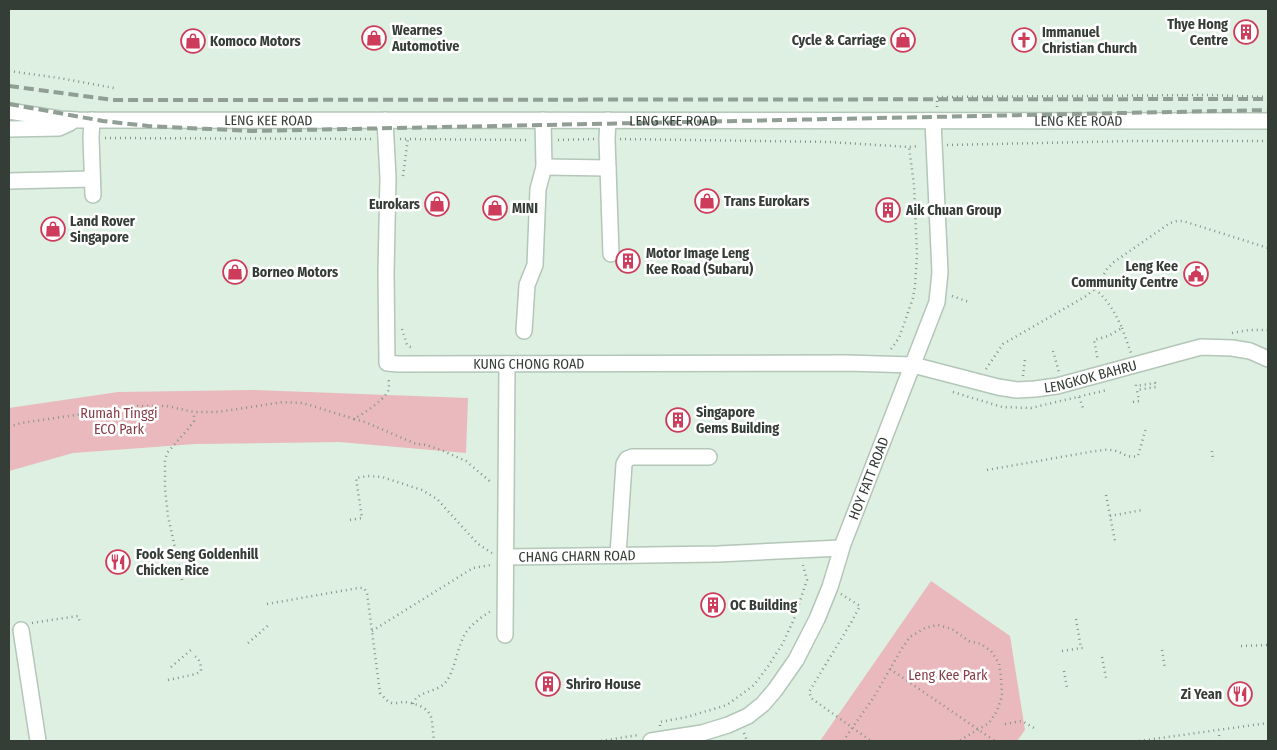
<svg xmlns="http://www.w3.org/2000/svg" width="1277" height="750" font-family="'Fira Sans Condensed',sans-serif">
	<rect width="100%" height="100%" fill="#ddf0e2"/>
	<path fill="#e9b9bd" d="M252,390L468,398L466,453L339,442L195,444L73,453L9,471V408L118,392Z
		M931,581L1010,636L1025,730L1017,741H820Z"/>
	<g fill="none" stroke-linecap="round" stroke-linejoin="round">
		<g stroke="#b3c6b8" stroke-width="18">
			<g id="minor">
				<path id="s1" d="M9,111L60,119L78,120L1268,121"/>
				<path d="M92,120L91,137L93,195"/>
				<path id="s2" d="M385,120L388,178L386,273L387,363L398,364L847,363L913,365L998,387L1017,390L1035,389L1057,386L1201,347L1232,348L1250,351L1268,359"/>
				<path d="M608,120L607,139L611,254"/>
				<path d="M9,129L59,128L70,123"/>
				<path d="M544,167L608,168"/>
				<path d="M9,181L92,179"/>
				<path d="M524,331L527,285L535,265L538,189L544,167L543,120"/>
				<path d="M618,555L624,464L627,459L632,457H709"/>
				<path id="s3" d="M506,557L718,554L841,548"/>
				<path d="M21,630L38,741"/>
				<path d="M505,635L507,364"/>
				<path id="s4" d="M651,741L702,733L728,725L748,716L763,704L775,690L796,660L817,619L830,587L843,544L937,302L940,272L933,121"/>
			</g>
		</g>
		<path stroke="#869389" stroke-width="2.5" stroke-dasharray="1 4" stroke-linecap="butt" d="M9,71L59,78L114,88
			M937,107V97L1209,95L1268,97
			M105,138L372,139
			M400,139L530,140
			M620,139L830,142L909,147L919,146
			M558,140L595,139
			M947,145L1133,141H1268
			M403,176L408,138
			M1095,289C1108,300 1115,313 1122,328L1108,336L1094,340L1098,361
			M952,296L969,302
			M1122,328L1131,353
			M402,329L407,345L414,349
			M1232,333L1249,330H1268
			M891,349L899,338L913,298L915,286L917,254L914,185L909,147
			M1053,351L1059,372
			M986,369L1003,344L1086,296L1095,289L1107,269L1114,262L1170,223L1177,221H1183L1268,248
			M1023,376L1025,359
			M953,392L1002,407L1031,408L1107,390
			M1079,397L1083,408
			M1133,402L1139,401L1137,390L1156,387L1155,383L1136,386V382
			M354,419L365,422L416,444L427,445L443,451L466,461L492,483
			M9,427L21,423L137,406H167L194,412H218L283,402L303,403L354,419C364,413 380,403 387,393C390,388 389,382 388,377
			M1212,451L1213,461
			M987,470L1095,451C1100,451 1106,449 1111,450C1123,451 1125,459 1138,456L1146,428
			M1106,495L1115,541
			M1110,516L1142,510
			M350,520L362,518L356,478L368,476L382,477L422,490L437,499L478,544L492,553
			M182,580L168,516L165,489V461L167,453L188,429L194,421V412
			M841,594L860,606L852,621L809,692L811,697V698L871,741
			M267,604L358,588H364L367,593L380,693C384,697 387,702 392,703C396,704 401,702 404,702C414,703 428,707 431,717C433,725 433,734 434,741
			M1076,619L1081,648H1084
			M32,623L78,616L80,622
			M372,631L473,568L491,565
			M248,643L270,624
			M1241,646L1268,645
			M1162,650L1165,669
			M1062,651L1081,648
			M1102,657L1106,678
			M171,667L192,649
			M890,669L995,741
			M1064,671L1067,688
			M168,680L196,674L201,671C201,664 200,659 193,655
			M413,704C417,691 434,693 444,684C455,674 457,644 467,631C473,623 483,616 491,611
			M1005,724L1022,721L1034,728
			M660,726V722L687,717L727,705L754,685L769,665L783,643L794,619L807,580L803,565
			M744,733L747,741
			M1219,735L1220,741
			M601,741L638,735
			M843,741L874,697L901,650L910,637L925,628L938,625L952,629L969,641L981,644L991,651L999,663L1001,677L1002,696L997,711L989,723L959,741
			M1139,741L1268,723"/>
		<use href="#minor" stroke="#fff" stroke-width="15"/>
		<path stroke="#909e94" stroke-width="4" stroke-dasharray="10 5" stroke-linecap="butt" d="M9,86L113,100H179L1268,99
			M9,104L103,121L148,126L251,131L1268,110"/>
	</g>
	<defs>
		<g id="building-ring" transform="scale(1.25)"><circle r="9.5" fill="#fff" stroke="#cd3d5b" stroke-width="1.5"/><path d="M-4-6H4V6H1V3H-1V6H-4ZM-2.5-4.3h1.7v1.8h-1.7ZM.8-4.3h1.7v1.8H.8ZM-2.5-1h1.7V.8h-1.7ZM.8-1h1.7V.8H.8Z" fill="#cd3d5b"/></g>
		<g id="shop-ring" transform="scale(1.25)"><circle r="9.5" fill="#fff" stroke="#cd3d5b" stroke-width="1.5"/><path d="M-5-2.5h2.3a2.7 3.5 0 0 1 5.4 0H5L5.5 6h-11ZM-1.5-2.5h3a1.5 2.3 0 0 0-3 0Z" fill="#cd3d5b"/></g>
		<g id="church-ring" transform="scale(1.25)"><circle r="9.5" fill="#fff" stroke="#cd3d5b" stroke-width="1.5"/><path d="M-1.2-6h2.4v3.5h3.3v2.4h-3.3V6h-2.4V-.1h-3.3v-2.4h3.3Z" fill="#cd3d5b"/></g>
		<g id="civic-ring" transform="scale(1.25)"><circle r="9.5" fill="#fff" stroke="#cd3d5b" stroke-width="1.5"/><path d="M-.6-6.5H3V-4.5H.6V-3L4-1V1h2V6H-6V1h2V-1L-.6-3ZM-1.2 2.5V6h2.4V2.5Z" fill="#cd3d5b"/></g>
		<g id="restaurant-ring" transform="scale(1.25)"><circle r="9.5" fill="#fff" stroke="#cd3d5b" stroke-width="1.5"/><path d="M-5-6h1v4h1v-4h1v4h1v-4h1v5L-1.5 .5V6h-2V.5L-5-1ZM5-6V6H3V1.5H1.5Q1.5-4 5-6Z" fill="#cd3d5b"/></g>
	</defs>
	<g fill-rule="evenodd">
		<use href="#building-ring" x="1246" y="32"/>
		<use href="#shop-ring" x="374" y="38"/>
		<use href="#shop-ring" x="903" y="40"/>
		<use href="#church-ring" x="1024" y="40"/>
		<use href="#shop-ring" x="193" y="41"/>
		<use href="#shop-ring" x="707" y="201"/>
		<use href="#shop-ring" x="437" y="204"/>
		<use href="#shop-ring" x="495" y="208"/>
		<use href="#building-ring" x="888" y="210"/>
		<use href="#shop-ring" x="53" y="229"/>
		<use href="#building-ring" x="628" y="261"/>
		<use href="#shop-ring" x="235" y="272"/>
		<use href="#civic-ring" x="1196" y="274"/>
		<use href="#building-ring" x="678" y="420"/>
		<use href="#restaurant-ring" x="118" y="562"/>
		<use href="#building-ring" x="713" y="605"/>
		<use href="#building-ring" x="548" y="684"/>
		<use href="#restaurant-ring" x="1240" y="694"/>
	</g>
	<g text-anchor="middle" stroke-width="5" stroke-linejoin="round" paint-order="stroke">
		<g font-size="14" font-weight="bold" fill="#353d37" stroke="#fff" text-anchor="start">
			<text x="1228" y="29" text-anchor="end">Thye Hong<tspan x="1228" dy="16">Centre</tspan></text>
			<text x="392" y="35">Wearnes<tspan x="392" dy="16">Automotive</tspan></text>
			<text x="1042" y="37">Immanuel<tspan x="1042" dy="16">Christian Church</tspan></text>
			<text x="886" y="45" text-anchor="end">Cycle &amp; Carriage</text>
			<text x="210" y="46">Komoco Motors</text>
			<text x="724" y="206">Trans Eurokars</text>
			<text x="420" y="209" text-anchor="end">Eurokars</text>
			<text x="512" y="213">MINI</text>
			<text x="906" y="215">Aik Chuan Group</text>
			<text x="70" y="226">Land Rover<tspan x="70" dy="16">Singapore</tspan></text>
			<text x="646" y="258">Motor Image Leng<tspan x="646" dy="16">Kee Road (Subaru)</tspan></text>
			<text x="1178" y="271" text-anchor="end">Leng Kee<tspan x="1178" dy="16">Community Centre</tspan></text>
			<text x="252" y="277">Borneo Motors</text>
			<text x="696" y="417">Singapore<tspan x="696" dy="16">Gems Building</tspan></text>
			<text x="136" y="559">Fook Seng Goldenhill<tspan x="136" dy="16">Chicken Rice</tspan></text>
			<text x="730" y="610">OC Building</text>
			<text x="566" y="689">Shriro House</text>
			<text x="1222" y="699" text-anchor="end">Zi Yean</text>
		</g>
		<g font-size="14" fill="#353d37" stroke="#fff">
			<text dy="5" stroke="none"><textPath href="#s1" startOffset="260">LENG KEE ROAD</textPath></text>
			<text dy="5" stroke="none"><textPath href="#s1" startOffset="665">LENG KEE ROAD</textPath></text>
			<text dy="5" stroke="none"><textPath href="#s1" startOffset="1070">LENG KEE ROAD</textPath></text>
			<text dy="5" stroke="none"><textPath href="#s2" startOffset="385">KUNG CHONG ROAD</textPath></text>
			<text dy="5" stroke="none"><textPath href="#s2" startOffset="951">LENGKOK BAHRU</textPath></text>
			<text dy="5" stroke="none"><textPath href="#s4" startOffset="371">HOY FATT ROAD</textPath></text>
			<text dy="5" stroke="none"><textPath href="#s3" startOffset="71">CHANG CHARN ROAD</textPath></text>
		</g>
		<g font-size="14" fill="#853d47" stroke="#fff">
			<text x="119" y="418">Rumah Tinggi<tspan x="119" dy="16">ECO Park</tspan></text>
			<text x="948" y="680">Leng Kee Park</text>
		</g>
	</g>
	<rect width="1277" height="750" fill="none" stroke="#353d37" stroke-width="20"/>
</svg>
